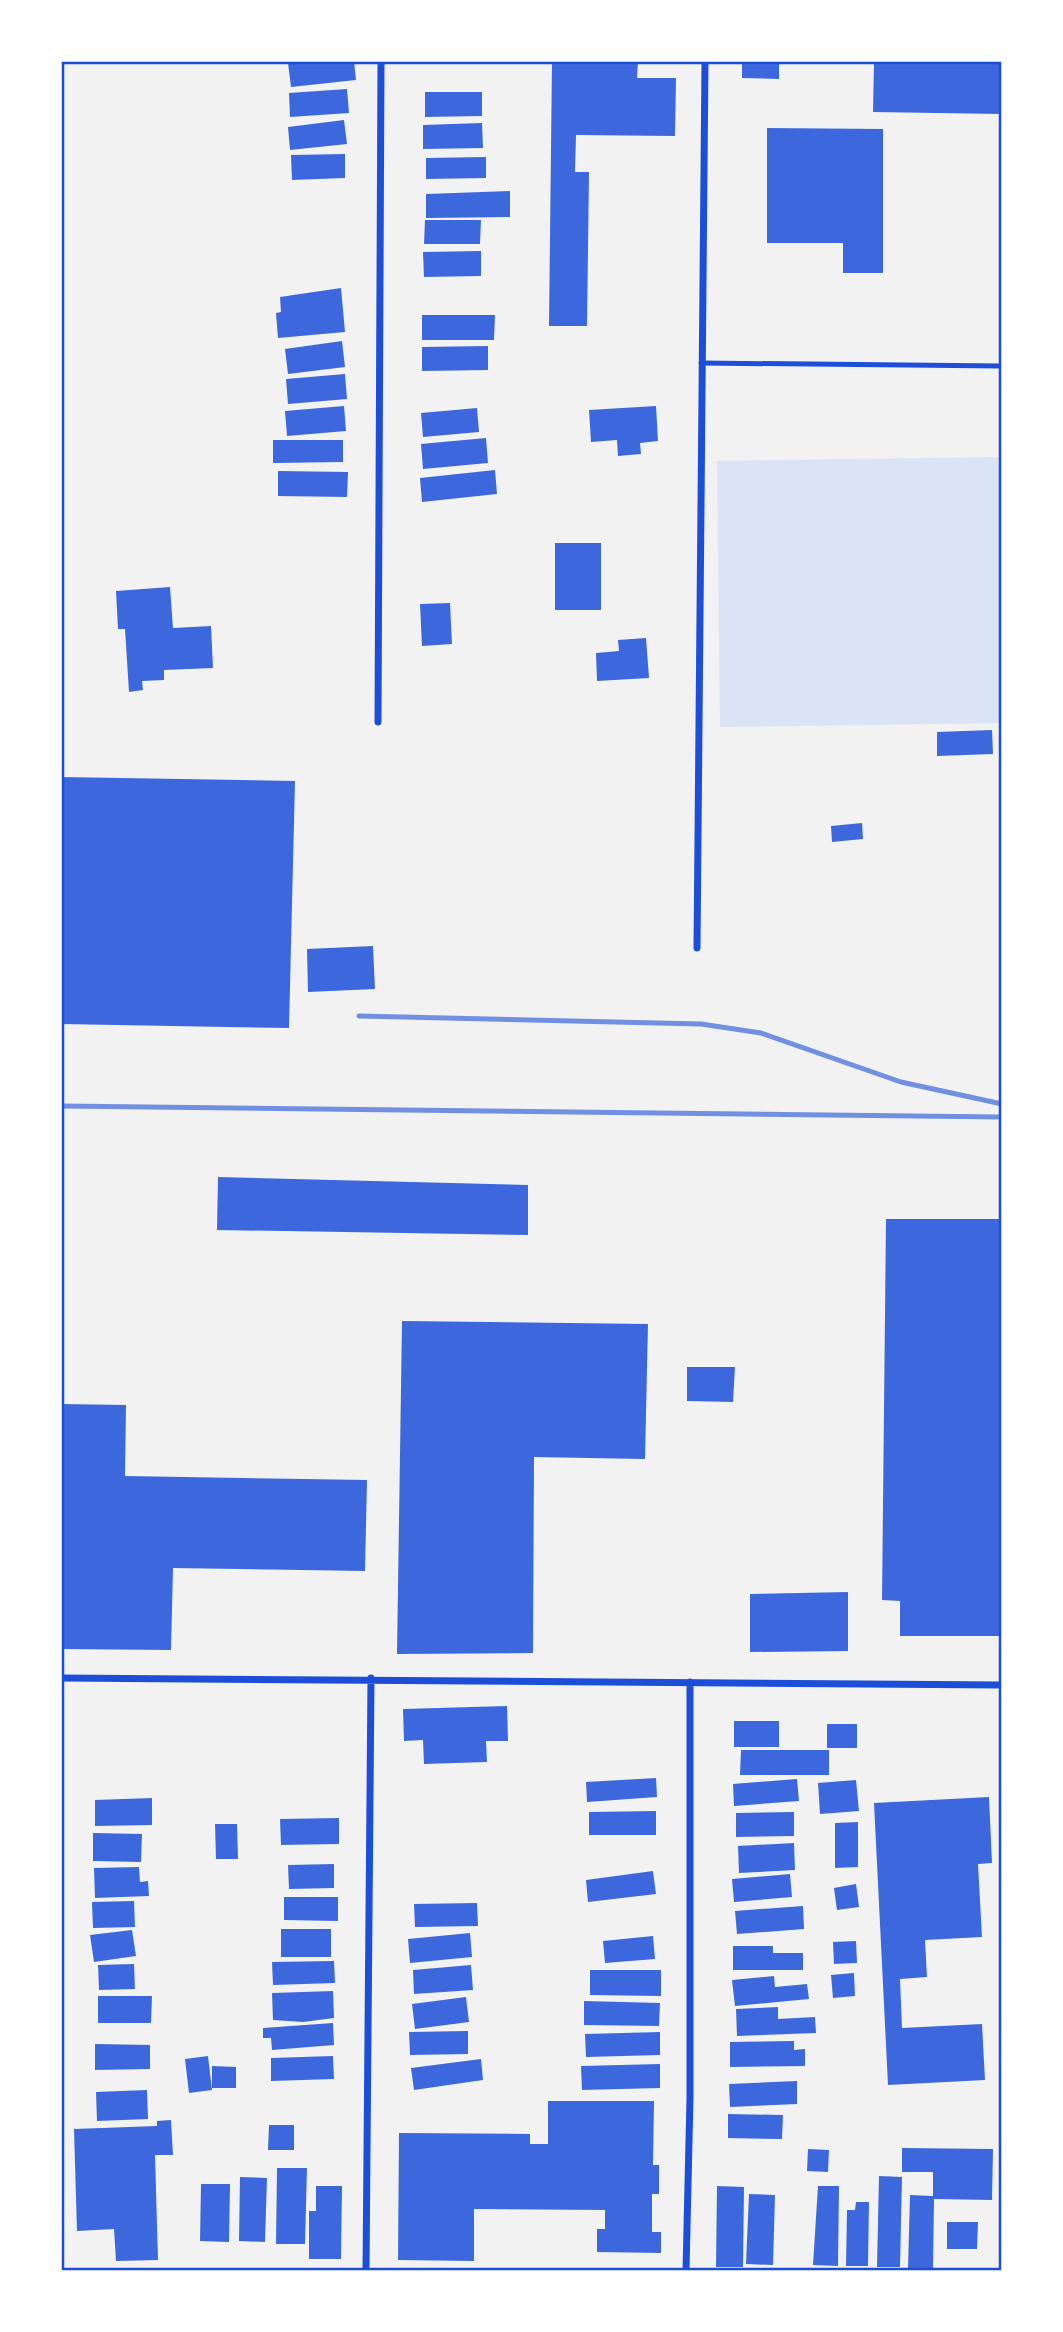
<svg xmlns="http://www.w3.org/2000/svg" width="1063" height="2332" font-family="Lato,sans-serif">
	<rect width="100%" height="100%" fill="#f2f2f2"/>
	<path fill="#dbe4f7" d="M1000,457L1002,723L720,727L717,461Z"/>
	<path fill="#3d67dc" d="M302,61H354L356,80L291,87L288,63Z
		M552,61H638L637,78H676L675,136L576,135L575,172H589L587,326H549Z
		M742,61H779V79L742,78Z
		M874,61H1002V114L873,112Z
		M347,89L349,113L290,117L289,93Z
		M425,92H482V116L425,117Z
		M344,120L347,144L290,150L288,127Z
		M482,123L483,148L423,149V125Z
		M767,128L883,129V273H843V243H767Z
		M345,154V178L292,180L291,155Z
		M486,157V178L426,179V158Z
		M510,191V217L426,218V194Z
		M425,220H481L480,244H424Z
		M481,251V276L424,277L423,252Z
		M341,288L345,332L278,338L276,313L281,312L280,297Z
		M422,315H495L494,340H422Z
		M342,341L345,367L288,374L285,349Z
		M488,346V370L422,371V347Z
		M345,374L347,399L288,404L286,379Z
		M344,406L346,431L287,436L285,411Z
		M656,406L658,441L640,443L641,454L618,456L617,440L591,442L589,410Z
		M477,408L479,432L423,437L421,413Z
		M486,438L488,463L423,469L421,444Z
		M273,440H343V462L273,463Z
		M495,470L497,494L422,502L420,478Z
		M278,471L348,472L347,497L278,496Z
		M555,543H601V610H555Z
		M170,587L173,628L211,626L213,668L164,670V680L142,681L143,690L129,692L125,629H118L116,591Z
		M450,603L452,644L422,646L420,604Z
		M646,638L649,678L597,681L596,653L619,651L618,640Z
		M992,730L993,754L937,756V732Z
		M61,777L295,781L289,1028L61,1024Z
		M862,823L863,839L832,842L831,826Z
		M373,946L375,989L308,992L307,949Z
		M218,1177L528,1185V1235L217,1230Z
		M886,1219H1002V1636H900V1601L882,1600Z
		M402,1321L648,1324L645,1459L534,1457L533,1653L397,1654Z
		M687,1367H735L733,1402L687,1401Z
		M61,1404L126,1405L125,1476L367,1480L365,1571L173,1568L171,1650L61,1649Z
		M848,1592V1651L750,1652V1594Z
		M507,1706L508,1741H486L487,1762L424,1764L423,1740L404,1741L403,1709Z
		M734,1721H779V1747H734Z
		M827,1724H857V1748H827Z
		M741,1750H829V1775H740Z
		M656,1778L657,1797L587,1802L586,1782Z
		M797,1779L799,1801L734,1806L733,1784Z
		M856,1780L859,1811L820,1814L818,1783Z
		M989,1797L992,1863L978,1864L982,1937L925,1940L927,1977L900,1979L902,2028L982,2024L985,2080L888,2085L874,1803Z
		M152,1798V1825L95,1826V1800Z
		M656,1811V1835H589V1812Z
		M794,1812V1836L736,1837V1813Z
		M339,1818V1844L281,1845L280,1819Z
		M858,1822V1867L835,1868V1823Z
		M215,1824H237L238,1859H216Z
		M93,1833L142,1834L141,1862L93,1861Z
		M794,1843L795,1870L739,1873L738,1846Z
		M334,1864V1888L289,1889L288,1865Z
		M139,1867L140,1882L148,1881L149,1896L95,1898L94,1868Z
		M653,1871L656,1894L588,1902L586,1880Z
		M790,1874L792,1897L734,1902L732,1879Z
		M856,1884L859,1907L837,1910L834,1888Z
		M284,1897H338V1921L284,1920Z
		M134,1901L135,1927L93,1928L92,1902Z
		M477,1903L478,1926L415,1927L414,1904Z
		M803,1906L804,1929L737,1934L735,1911Z
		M281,1929H331V1957H281Z
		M132,1930L136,1956L94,1962L90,1935Z
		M470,1933L472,1957L410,1963L408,1939Z
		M653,1936L655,1959L605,1963L603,1941Z
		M856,1941L857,1963L834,1964L833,1942Z
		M733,1946H773V1953H803V1970H733Z
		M334,1961L335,1983L273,1985L272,1962Z
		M134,1964L135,1989L99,1990L98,1965Z
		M471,1965L473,1990L414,1994L413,1970Z
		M590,1970H661V1996L590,1995Z
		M854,1973L855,1996L833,1998L831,1975Z
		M774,1976L775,1987L807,1984L809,1999L735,2006L732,1980Z
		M333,1991L334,2018L303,2022L273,2020L272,1993Z
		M98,1996H152L151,2023H98Z
		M466,1997L469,2022L415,2029L412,2004Z
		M584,2001L660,2003L659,2026L584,2025Z
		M778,2007V2019L815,2017L816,2033L737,2036L736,2009Z
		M333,2023L334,2045L272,2050L271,2038H263V2028Z
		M468,2031V2054L410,2055L409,2032Z
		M660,2032V2055L586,2057L585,2034Z
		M794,2041V2050L805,2049V2066L730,2067V2042Z
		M95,2044L150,2045V2069L95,2070Z
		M208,2056L212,2090L189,2093L185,2059Z
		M333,2056L334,2079L271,2081V2058Z
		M481,2059L483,2080L414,2090L411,2068Z
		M660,2064V2088L582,2090L581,2066Z
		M212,2066L236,2067V2088H212Z
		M797,2081V2104L730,2107L729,2084Z
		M147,2090L148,2119L97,2121L96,2092Z
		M548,2101H654L653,2165H659V2194H652V2232H661V2253L597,2252V2229H605V2210L474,2209V2261L398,2260L399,2133L530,2134V2144H548Z
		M728,2114L783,2115L782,2139L728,2138Z
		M171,2120L173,2155H155L158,2260L116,2261L114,2229L77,2231L74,2129L157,2126V2121Z
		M269,2125H294V2150H268Z
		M902,2148L993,2149L992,2200L934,2199L933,2269H908L910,2195L933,2196V2172H902Z
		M808,2149L829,2150L828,2172L807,2171Z
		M277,2168H307L305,2244H276Z
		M879,2176L902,2177L900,2267H877Z
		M240,2177L267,2178L265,2242L239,2241Z
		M201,2184H230L229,2242L200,2241Z
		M316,2186H342L341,2259H309V2211H316Z
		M717,2186L744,2187L743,2267H716Z
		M818,2186H839L838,2266L813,2265Z
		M749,2194L775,2195L773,2265L746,2264Z
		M856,2202H869L868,2266H846L847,2210H855Z
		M947,2222H978L977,2249H947Z"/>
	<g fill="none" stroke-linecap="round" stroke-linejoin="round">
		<path stroke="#1d4ed8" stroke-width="5" d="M701,363L1002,366"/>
		<path stroke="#1d4ed8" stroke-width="7" d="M378,722L381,61
			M697,948L705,61
			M61,1678L1002,1685
			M366,2271L371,1678
			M686,2271L690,2098V1682"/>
		<path stroke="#7290e2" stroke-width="5" d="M359,1016L701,1024L761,1033L901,1082L1002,1104
			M61,1106L1002,1117"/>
	</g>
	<rect width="1063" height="2332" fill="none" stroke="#ffffff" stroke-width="126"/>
	<rect x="63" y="63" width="937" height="2206" fill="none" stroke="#1d4ed8" stroke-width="2.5"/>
</svg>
